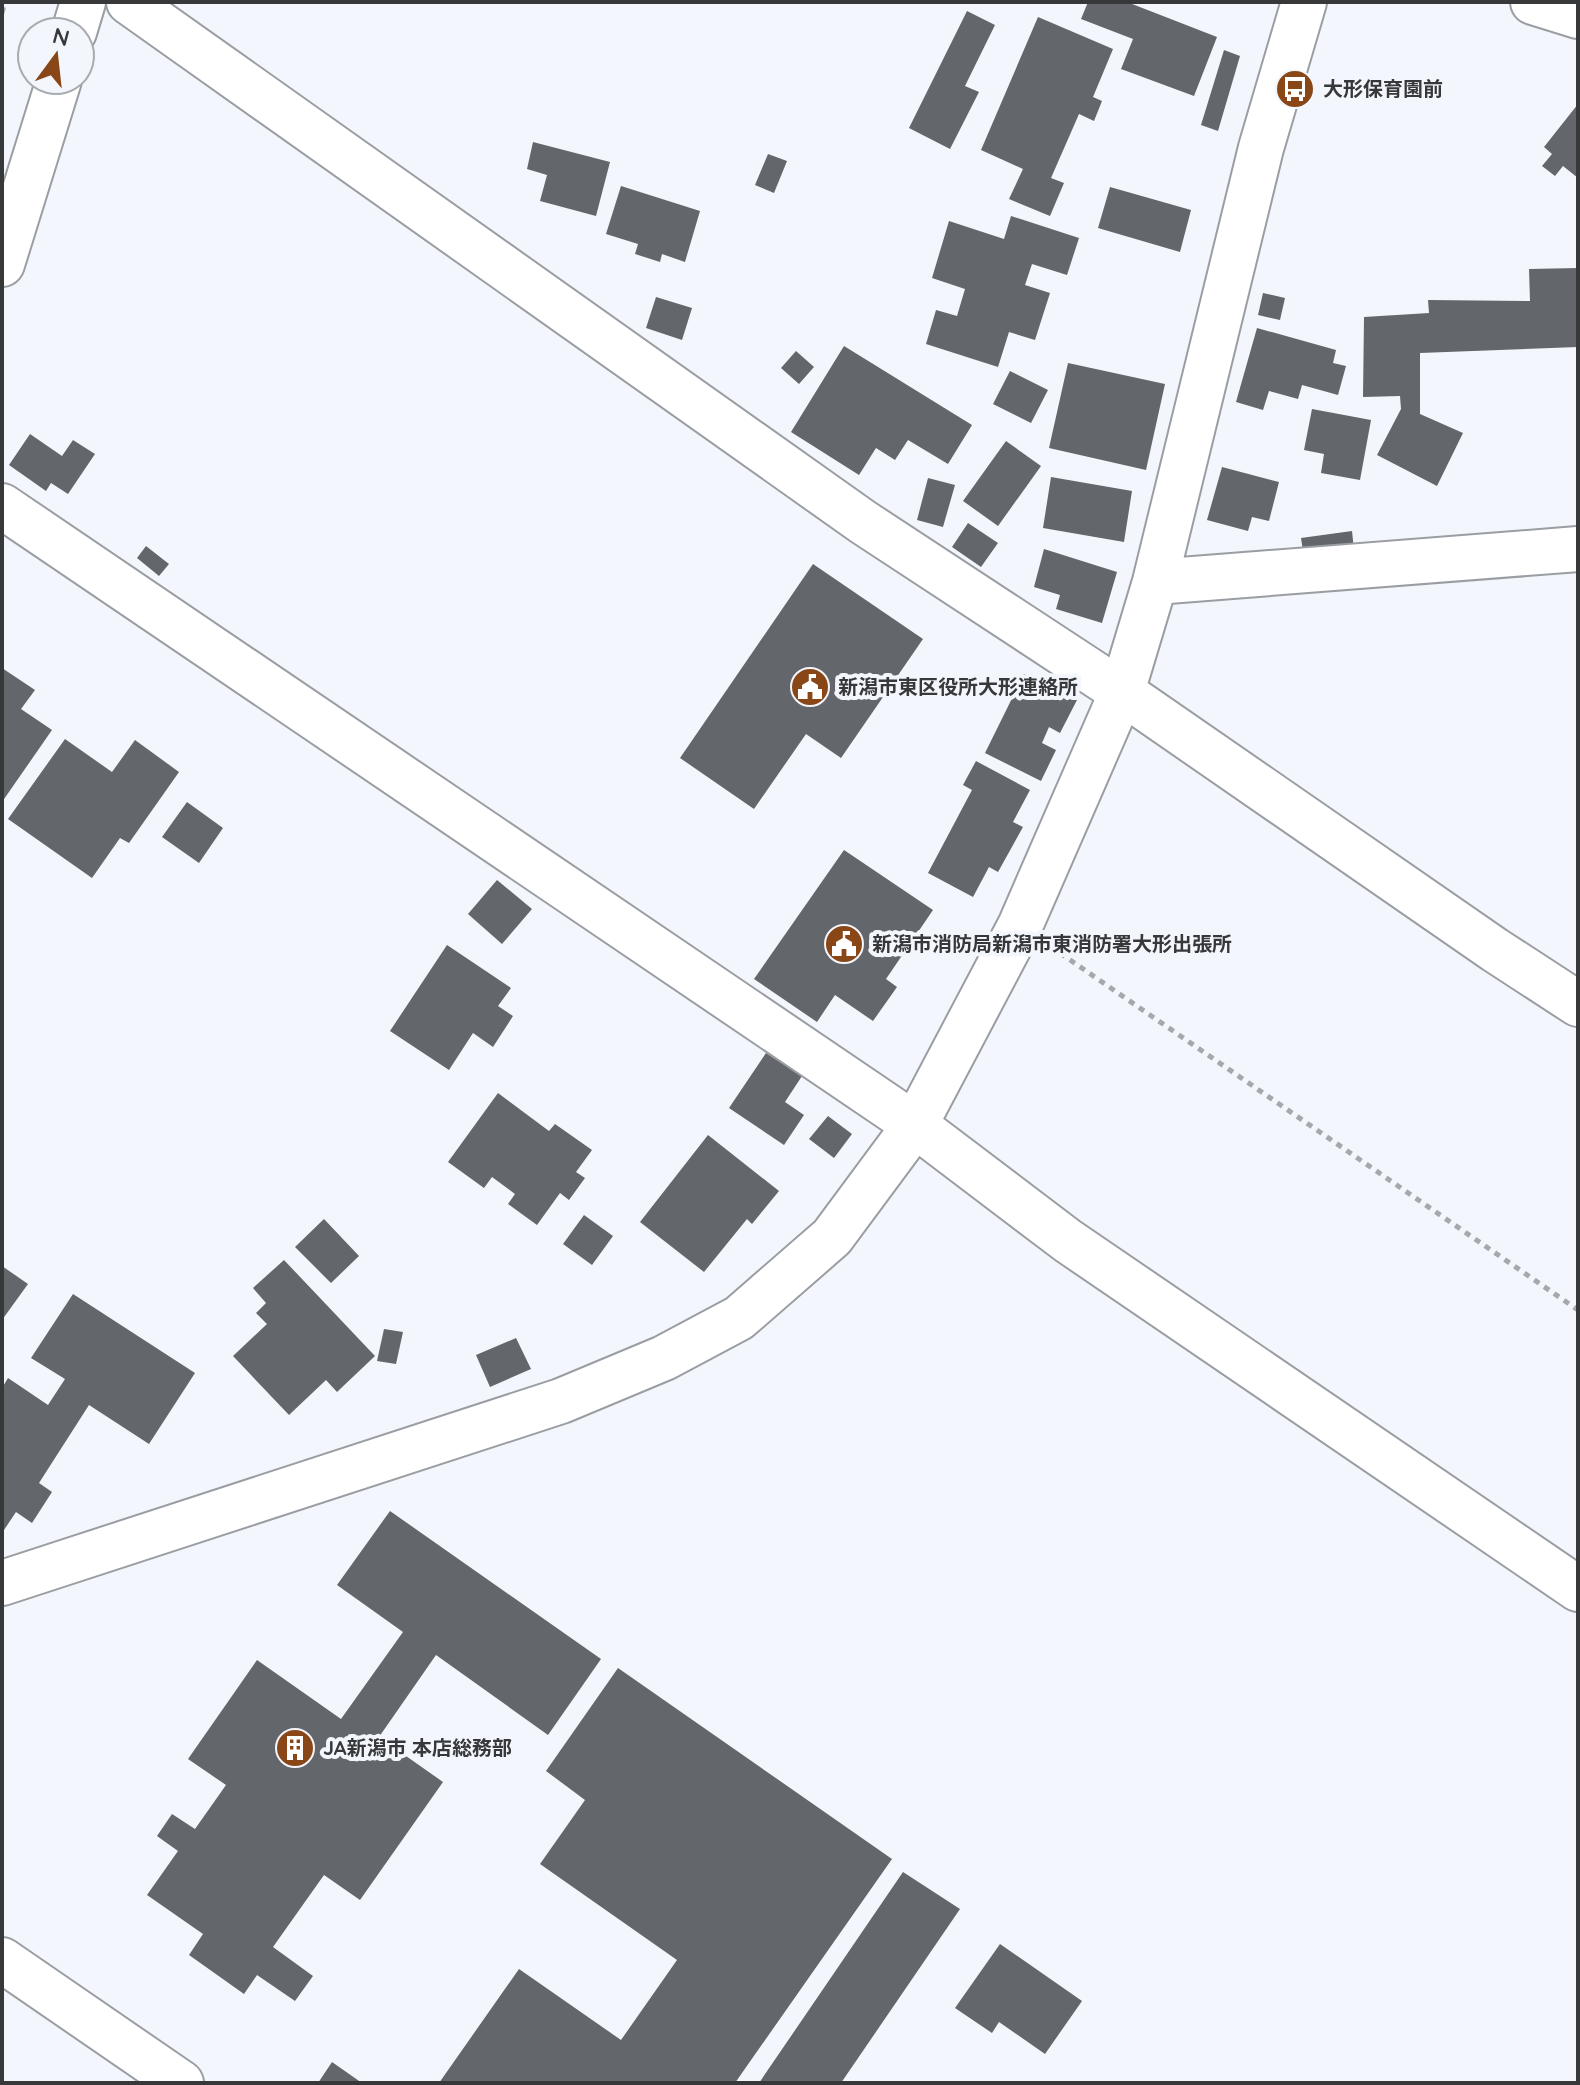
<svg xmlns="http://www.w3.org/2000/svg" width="1580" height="2085" font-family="Quicksand,'Noto Sans JP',sans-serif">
	<rect width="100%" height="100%" fill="#f3f7fd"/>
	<path fill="#63666b" d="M1088,2H1127L1217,37L1194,96L1121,69L1133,39L1081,19Z
		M967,11L995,25L965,86L979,92L950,149L909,128Z
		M1038,17L1113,49L1093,97L1102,101L1094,121L1079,114L1051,178L1064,183L1050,216L1009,199L1023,169L981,150Z
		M1224,50L1240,56L1218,131L1201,125Z
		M1578,104V178L1563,166L1555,176L1542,166L1552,154L1544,147Z
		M533,142L610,162L596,216L540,201L547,175L527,169Z
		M768,154L787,161L774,193L755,185Z
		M621,186L700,211L685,262L662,254L660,262L635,254L638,244L606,234Z
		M1110,187L1191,210L1180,252L1098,228Z
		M1011,216L1079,238L1067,275L1032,264L1025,285L1050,293L1035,340L1009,332L998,367L926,344L936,310L957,316L965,289L932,278L949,221L1004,239Z
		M1578,268V347L1420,353V414L1463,433L1437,486L1377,455L1401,409L1400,396L1363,397L1364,317L1429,313L1428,300L1530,301L1529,269Z
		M1263,293L1285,298L1280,320L1258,315Z
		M656,297L692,308L682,340L646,328Z
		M1257,328L1336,350L1333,363L1346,366L1338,395L1302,385L1298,399L1269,391L1263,410L1236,402Z
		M844,346L972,425L948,464L908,440L895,460L876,448L859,475L791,432Z
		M796,351L814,367L799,384L781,368Z
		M1068,363L1165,384L1146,470L1049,448Z
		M1010,371L1048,390L1031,423L993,404Z
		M1312,409L1371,420L1360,480L1321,473L1324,454L1304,450Z
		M30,434L62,456L73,440L95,454L68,494L51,483L46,491L9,465Z
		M1006,441L1041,466L998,526L963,501Z
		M1222,467L1279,482L1269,521L1252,517L1248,531L1207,520Z
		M1051,477L1132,491L1124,542L1043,528Z
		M928,478L955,485L943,527L917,520Z
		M968,523L998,543L981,567L952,547Z
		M1352,531L1354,550L1304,557L1301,538Z
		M146,546L169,564L159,576L137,558Z
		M1044,549L1117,572L1102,623L1056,609L1060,595L1034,587Z
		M813,564L923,639L841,758L806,734L754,809L680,758Z
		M2,668L35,690L21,709L52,730L2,802Z
		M1024,674L1077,700L1060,733L1049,727L1042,743L1056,750L1041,781L985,753Z
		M65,739L112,772L135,740L179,772L129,843L120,838L92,878L8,819Z
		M976,761L1030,790L1013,822L1023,827L998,872L989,867L973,897L928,873L972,790L963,785Z
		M187,802L223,828L199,863L162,837Z
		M844,850L933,910L886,979L897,987L873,1021L835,995L817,1022L754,979Z
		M497,880L532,909L502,944L468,914Z
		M447,945L511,988L498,1006L513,1016L493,1047L473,1033L449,1070L390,1031Z
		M766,1053L802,1076L785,1102L804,1115L784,1145L729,1108Z
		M498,1093L549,1131L555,1124L592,1150L576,1172L585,1178L569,1200L560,1193L537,1225L508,1204L515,1194L492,1177L484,1188L448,1162Z
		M828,1116L852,1134L834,1158L809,1139Z
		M708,1135L779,1191L752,1224L747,1219L704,1272L640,1222Z
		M584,1215L613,1236L592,1265L563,1244Z
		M324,1219L359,1256L331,1283L295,1247Z
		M284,1260L375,1356L337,1392L326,1380L289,1415L233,1356L267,1324L256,1313L266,1303L253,1288Z
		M2,1266L28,1284L2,1320Z
		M73,1294L195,1373L149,1444L89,1405L39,1483L52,1492L32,1523L16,1512L2,1533V1388L8,1378L48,1405L65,1379L31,1358Z
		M384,1329L403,1332L396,1364L377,1361Z
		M516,1338L531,1369L490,1387L476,1355Z
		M390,1511L601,1659L548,1735L436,1655L379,1737L443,1782L360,1900L324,1875L273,1947L313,1976L295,2001L257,1975L244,1994L189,1955L203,1934L147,1895L178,1851L157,1836L172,1814L195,1829L226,1785L188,1759L257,1660L341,1719L403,1632L337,1585Z
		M618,1668L892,1859L735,2083H439L519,1969L621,2040L677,1960L540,1864L585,1800L546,1771Z
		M903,1872L960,1909L841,2083H759Z
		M1000,1944L1082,2001L1045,2054L999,2022L992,2033L955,2008Z
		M332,2062L362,2083H318Z"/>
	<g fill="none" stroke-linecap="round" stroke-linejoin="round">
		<g stroke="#9a9ea3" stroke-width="48">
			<path id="street" d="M129,2L863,522L1122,692L1495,950L1578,1004
				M1533,2L1578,16
				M2,506L915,1125L1068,1241L1578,1589
				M1155,582L1578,549
				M2,1583L561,1401L664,1358L739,1318L832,1237L915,1125L1020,926L1122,692L1155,582L1261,148L1304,2
				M2,1960L181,2083"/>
		</g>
		<g stroke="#9a9ea3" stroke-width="48">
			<path id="secondary" d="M74,32L83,2
				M2,264L59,80"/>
		</g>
		<path stroke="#a5a8ac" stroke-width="5" stroke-dasharray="6 6" stroke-linecap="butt" d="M2,13L5,2
			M1060,953L1578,1310"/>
		<use href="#street" stroke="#fff" stroke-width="44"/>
		<use href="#secondary" stroke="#fff" stroke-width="44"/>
	</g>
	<defs>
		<g id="bus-disc" transform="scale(2)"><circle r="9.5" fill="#894717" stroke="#f3f7fd"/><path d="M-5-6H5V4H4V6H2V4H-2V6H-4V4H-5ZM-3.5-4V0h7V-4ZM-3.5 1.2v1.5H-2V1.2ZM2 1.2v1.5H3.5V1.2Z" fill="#fff"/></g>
		<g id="civic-disc" transform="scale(2)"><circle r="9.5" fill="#894717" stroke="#f3f7fd"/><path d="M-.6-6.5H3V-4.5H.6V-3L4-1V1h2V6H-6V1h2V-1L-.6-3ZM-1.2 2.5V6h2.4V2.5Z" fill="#fff"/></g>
		<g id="building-disc" transform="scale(2)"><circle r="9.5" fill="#894717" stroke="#f3f7fd"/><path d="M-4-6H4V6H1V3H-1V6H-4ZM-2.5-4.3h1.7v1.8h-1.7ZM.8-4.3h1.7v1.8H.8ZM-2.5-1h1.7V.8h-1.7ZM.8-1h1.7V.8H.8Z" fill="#fff"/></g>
	</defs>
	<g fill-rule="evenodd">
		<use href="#bus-disc" x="1295" y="89"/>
		<use href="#civic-disc" x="810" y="687"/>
		<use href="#civic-disc" x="844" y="944"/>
		<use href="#building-disc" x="295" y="1748"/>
	</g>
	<g text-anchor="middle" stroke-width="8" stroke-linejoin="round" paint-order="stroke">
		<g font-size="20" font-weight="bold" fill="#37383a" stroke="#f3f7fd" text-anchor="start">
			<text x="1323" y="96">大形保育園前</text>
			<text x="838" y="694">新潟市東区役所大形連絡所</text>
			<text x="872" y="951">新潟市消防局新潟市東消防署大形出張所</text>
			<text x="323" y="1755">JA新潟市 本店総務部</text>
		</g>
	</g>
	<rect width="1580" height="2085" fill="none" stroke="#37383a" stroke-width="8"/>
	<g transform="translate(56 56) rotate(15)"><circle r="38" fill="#f3f7fd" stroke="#a8abaf" stroke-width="2"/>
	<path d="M0-6L14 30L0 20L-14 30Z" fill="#894717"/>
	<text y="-12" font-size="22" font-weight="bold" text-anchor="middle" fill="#37383a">N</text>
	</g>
</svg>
